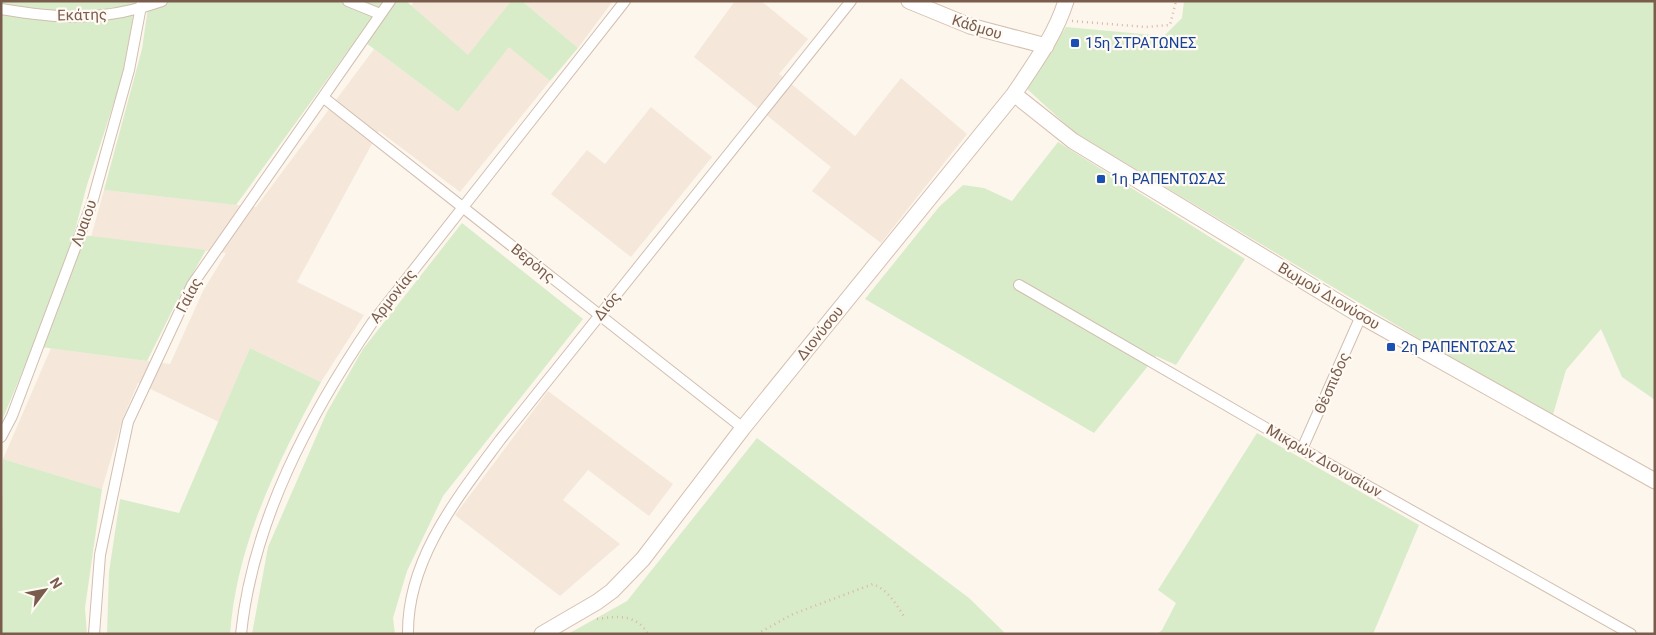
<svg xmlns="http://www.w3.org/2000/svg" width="1656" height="635" font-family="Roboto,sans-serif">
	<rect width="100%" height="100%" fill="#fdf6ec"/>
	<path fill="#f5e8da" d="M414,1H511L468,56L411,6Z
		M522,1H613L578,48Z
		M735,1H761L808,39L779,74L855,136L901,78L967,134L881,243L812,191L831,167L694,57Z
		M509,46L550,81L460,192L379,131L297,282L364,315L321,382L250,348L219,422L138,383L123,418L102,489L3,459L51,348L170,364L203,291L226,253L91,237L104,190L256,207L374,49L458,112Z
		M651,107L712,157L631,257L551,194L587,150L605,164Z
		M548,391L673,484L649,516L588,470L563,500L620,544L560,596L455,515Z"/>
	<path fill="#d8ecc9" d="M1,1H135L126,66L87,185L74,234L206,250L176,303L147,361L33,346L1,423Z
		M149,1H406L468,55L511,1H522L578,48L550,81L509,47L458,112L358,37L236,205L104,190L142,49Z
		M1184,1H1655V400L1622,377L1601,329L1566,370L1552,418L1075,133L1026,88L1066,27L1164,36L1182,18Z
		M1058,142L1245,259L1176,365L1156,356L1094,433L865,299L939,207L963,185L984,188L1012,201Z
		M462,223L583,319L443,496L407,571L393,618L395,634H252L268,547L327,412L363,349Z
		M250,348L321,382C278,462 237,542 230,634H107L109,572L120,499L179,513Z
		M1257,433L1419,525L1373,634H1157L1162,630L1176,603L1158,590Z
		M757,438L969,598L1006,634H568L627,601Z
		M3,459L102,489L85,608L87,634H1Z"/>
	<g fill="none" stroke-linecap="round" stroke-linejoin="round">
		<g stroke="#d1beb0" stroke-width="12">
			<path id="street" d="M348,1L380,14
				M1,9C61,19 103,22 162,1
				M324,98L743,428
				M1019,285L1302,449L1631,634
				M1,437L12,416L92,203L129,70L142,1
				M1302,449L1361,316
				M94,634L100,555L128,422L192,285L390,1
				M241,634C253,520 309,416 372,323L625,1
				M408,634C407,559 458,497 500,440L851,1"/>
		</g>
		<g stroke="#d6c0b0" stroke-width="17">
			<path id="secondary" d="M909,1L970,26L1046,46
				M1014,94L1073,141L1361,316L1655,481
				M542,634L597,602L612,591L643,559L743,428L1014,94C1034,64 1055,36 1066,1"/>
		</g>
		<path stroke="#d9b8a5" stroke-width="2.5" stroke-dasharray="1 4" stroke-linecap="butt" d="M1072,21L1146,27L1170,25L1176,1
			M597,619C618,616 636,614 648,634
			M757,634L793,614L873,584C889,591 896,604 905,618"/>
		<use href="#street" stroke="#fff" stroke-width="10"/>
		<use href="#secondary" stroke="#fff" stroke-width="15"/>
	</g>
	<g fill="#1a4fb4" stroke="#fffaf3" stroke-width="2">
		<rect x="1070" y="38" width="10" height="10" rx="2.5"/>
		<rect x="1096" y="174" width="10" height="10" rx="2.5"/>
		<rect x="1386" y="342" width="10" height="10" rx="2.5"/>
	</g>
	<g text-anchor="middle" stroke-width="4.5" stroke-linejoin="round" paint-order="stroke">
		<g font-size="15" fill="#7a5c4d" stroke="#fffaf3">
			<text transform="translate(82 15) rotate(-1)" y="5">Εκάτης</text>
			<text transform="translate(977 27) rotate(17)" y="5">Κάδμου</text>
			<text transform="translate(84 223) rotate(-70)" y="5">Λυαιου</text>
			<text transform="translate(533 263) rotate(39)" y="5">Βερόης</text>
			<text transform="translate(189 295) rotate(-62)" y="5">Γαίας</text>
			<text transform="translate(393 296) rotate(-52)" y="5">Αρμονίας</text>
			<text transform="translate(1329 296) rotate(31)" y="5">Βωμού Διονύσου</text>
			<text transform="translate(607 306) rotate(-51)" y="5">Διός</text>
			<text transform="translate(820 333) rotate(-51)" y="5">Διονύσου</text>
			<text transform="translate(1332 383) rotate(-66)" y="5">Θέσπιδος</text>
			<text transform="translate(1324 461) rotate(30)" y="5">Μικρών Διονυσίων</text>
		</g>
		<g font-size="15" fill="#164399" stroke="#fffaf3" text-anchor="start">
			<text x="1085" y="48">15η ΣΤΡΑΤΩΝΕΣ</text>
			<text x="1111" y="184">1η ΡΑΠΕΝΤΩΣΑΣ</text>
			<text x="1401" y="352">2η ΡΑΠΕΝΤΩΣΑΣ</text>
		</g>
	</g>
	<rect width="1656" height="635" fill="none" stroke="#7a5c4d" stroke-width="5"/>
	<g transform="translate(45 590) rotate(58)" stroke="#fffaf3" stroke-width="4" paint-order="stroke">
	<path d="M0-4L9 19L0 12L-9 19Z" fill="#7a5c4d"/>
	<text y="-8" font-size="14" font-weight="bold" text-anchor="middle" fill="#7a5c4d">N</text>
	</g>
</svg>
